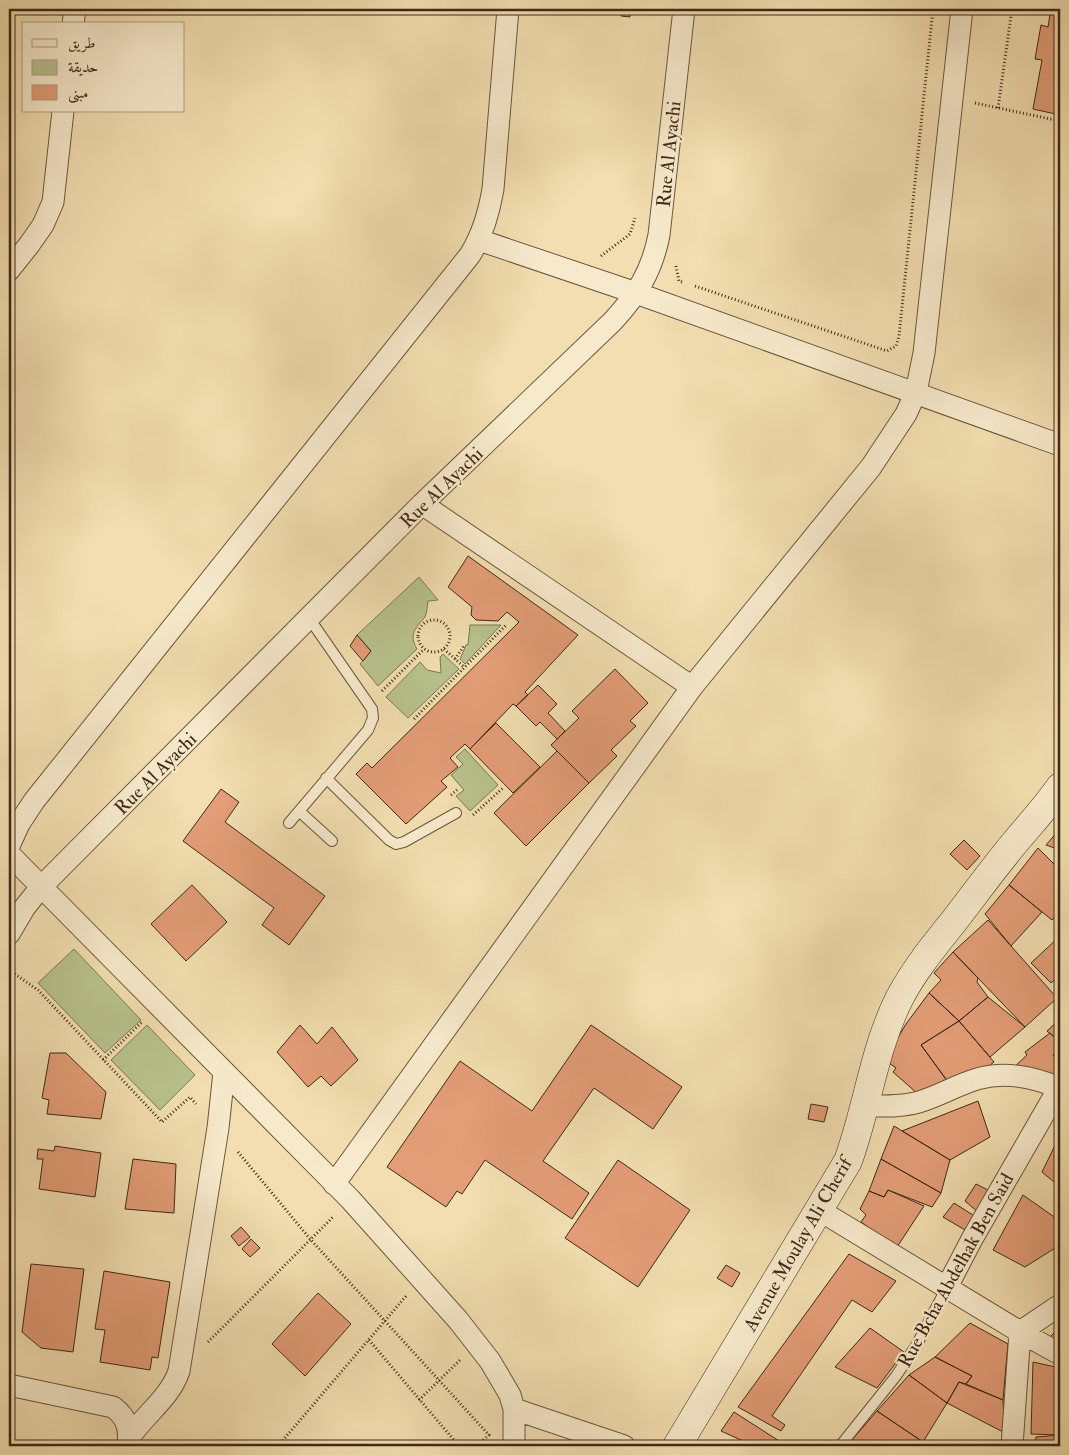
<svg xmlns="http://www.w3.org/2000/svg" width="1069" height="1455" font-family="'IM FELL Double Pica',Amiri,serif">
	<rect width="100%" height="100%" fill="#f2deb0"/>
	<filter id="stains"><feTurbulence type="fractalNoise" baseFrequency=".004" numOctaves="4"/><feColorMatrix values="0 0 0 0 .2 0 0 0 0 .09 0 0 0 0 .02 0 0 0 .5 -.17"/></filter>
	<radialGradient id="worn" r=".72"><stop offset=".6" stop-color="#630" stop-opacity="0"/><stop offset="1" stop-color="#630" stop-opacity=".3"/></radialGradient>
	<path fill="#b8c28d" stroke="#7b7652" d="M419,577L438,600L428,601C427,606 427,613 425,617C416,628 408,634 417,649L378,686L360,664L371,651L357,635Z
		M470,625H501L465,664L460,659L466,645H468Z
		M443,654L459,669L408,718L386,697L420,662L427,670L441,673L440,657Z
		M465,749L498,785L470,811L456,796L464,790L451,775L463,764L456,757Z
		M74,949L141,1020L105,1053L38,983Z
		M147,1025L195,1075L160,1110L111,1060Z"/>
	<path fill="#e39d77" stroke="#3e2917" d="M621,9H630V17L621,16Z
		M1051,9H1060V115L1033,109L1042,60L1035,59L1041,25L1048,27Z
		M468,556L578,635L525,692L528,695L516,706L513,704L470,749L465,744L450,758L458,767L441,781L447,787L406,824L356,774L367,763L372,768L519,622L507,612L498,621L476,620L471,615L472,607L448,587Z
		M357,635L371,651L363,661L350,646Z
		M615,669L648,703L630,721L636,726L611,750L617,756L589,783L551,745L579,718L572,711Z
		M538,685L557,704L548,713L565,731L557,739L540,722L536,726L516,706Z
		M496,723L540,767L513,793L470,749Z
		M557,751L589,783L526,846L494,813Z
		M221,789L239,802L225,822L325,896L289,945L262,925L274,908L183,841Z
		M1060,829V850L1046,845Z
		M964,840L980,856L967,870L950,854Z
		M1038,848L1060,870V912L1052,920L1009,885Z
		M192,885L227,922L186,961L151,924Z
		M1009,885L1042,912L1011,946L985,914Z
		M988,920L1057,998L1025,1027L953,952Z
		M1060,936V975L1051,983L1031,963Z
		M953,952L978,978L977,982L988,997L959,1021L929,993L941,980L934,973Z
		M929,993L959,1021L921,1045L948,1082L918,1094L893,1072L896,1068L889,1063L890,1051L906,1024Z
		M988,997L1025,1027L990,1057L959,1021Z
		M1060,1019V1042L1047,1031Z
		M959,1021L994,1062L981,1072L948,1082L921,1045Z
		M300,1025L317,1044L332,1027L358,1060L331,1086L321,1076L308,1087L277,1052Z
		M591,1025L682,1087L653,1129L594,1088L543,1161L589,1193L572,1219L485,1160L462,1194L457,1191L446,1207L387,1167L460,1061L532,1111Z
		M1050,1033L1060,1042V1047L1053,1055L1060,1063V1072L1055,1078L1010,1071L1027,1055L1025,1052Z
		M50,1053H66L106,1092L101,1119L47,1114L49,1100L42,1098Z
		M978,1101L990,1137L950,1160L902,1131Z
		M811,1104L828,1107L824,1122L808,1119Z
		M894,1126L950,1160L941,1193L881,1159Z
		M1060,1135V1187L1042,1172Z
		M55,1146L101,1153L95,1197L39,1189L43,1159H37L38,1149L54,1151Z
		M133,1159L176,1164L174,1213L125,1209Z
		M881,1159L941,1193L932,1207L888,1190L884,1197L869,1191Z
		M618,1160L690,1210L638,1287L565,1238Z
		M976,1184L990,1191L979,1213L965,1201Z
		M888,1190L924,1206L897,1247L861,1222L866,1215L860,1209L869,1191L884,1197Z
		M1023,1195L1060,1221V1245L1025,1267L993,1250Z
		M954,1203L976,1217L965,1230L943,1217Z
		M241,1227L250,1237L239,1246L231,1236Z
		M251,1239L260,1248L250,1257L242,1249Z
		M849,1254L896,1281L872,1312L852,1300L772,1416L785,1425L781,1431L738,1407Z
		M31,1264L84,1269L73,1352L41,1348L22,1332Z
		M726,1265L740,1273L732,1287L717,1278Z
		M104,1271L170,1282L158,1358L152,1357L150,1370L100,1362L105,1330L95,1329Z
		M318,1293L351,1324L305,1376L272,1344Z
		M970,1323L1008,1344L1003,1400L966,1384L972,1376L935,1357Z
		M1060,1327V1344L1049,1338Z
		M870,1328L904,1352L877,1388L835,1367Z
		M935,1357L972,1376L966,1384L959,1382L947,1403L909,1375Z
		M1033,1362L1060,1368V1435L1031,1434Z
		M909,1375L947,1403L923,1442L877,1411Z
		M959,1382L1003,1400L1005,1433L947,1403Z
		M877,1411L923,1442L920,1446H859L851,1441Z
		M734,1412L787,1446H754L721,1431Z
		M1060,1435V1446H1035L1036,1437Z"/>
	<g fill="none" stroke-linecap="round" stroke-linejoin="round">
		<g stroke="#6b563d" stroke-width="12">
			<path id="lane" d="M326,778L389,840L396,844L404,842L456,813
				M299,811L332,841
				M289,823L368,730L373,718L372,709L309,618
				M840,1446L896,1376L917,1344L947,1287"/>
		</g>
		<g stroke="#6b563d" stroke-width="23">
			<path id="street" d="M73,24L75,9
				M479,240L636,293L1060,445
				M9,270L29,245L43,225L53,202L63,111
				M422,504L692,687
				M9,846L19,824L34,801L470,255C483,234 489,213 493,189L508,9
				M9,854L350,1199L458,1320L490,1361L510,1395L514,1409V1446
				M9,934L25,907L41,887L422,504L613,321C637,295 652,271 659,235L684,9
				M865,1106C883,1106 902,1107 919,1102C939,1096 957,1085 977,1079C1006,1071 1033,1077 1060,1088
				M334,1184L692,687L871,467L906,414L916,392L924,353L962,9
				M819,1210L1020,1332L1060,1354
				M947,1287L972,1239L1060,1086
				M9,1385L113,1407C127,1417 130,1429 128,1446
				M514,1409L624,1446
				M129,1438C145,1414 170,1398 179,1371L218,1128L224,1072
				M1012,1446L1020,1332L1060,1305"/>
		</g>
		<g stroke="#3e2917" stroke-width="29">
			<path id="secondary" d="M677,1446L848,1161C868,1106 873,1052 899,999C914,970 934,946 954,921C975,894 995,866 1017,840C1032,822 1047,806 1060,787"/>
		</g>
		<path stroke="#3e2917" stroke-width="3" stroke-dasharray="1 2.5" stroke-linecap="butt" d="M975,103L1060,121
			M998,108L1012,9
			M601,256L630,234L635,218
			M676,266L679,281L682,282
			M695,286L887,351L896,346L899,336L933,9
			M418 636a16 16 0 1 1 32 0a16 16 0 1 1-32 0Z
			M444,649L464,667
			M455,659L464,646
			M382,691L424,649
			M414,719L507,624
			M451,795L458,789
			M473,815L504,787
			M9,970L38,990L162,1122L190,1097L196,1104
			M103,1060L142,1022
			M238,1152L311,1240L489,1435L476,1446
			M369,1340L459,1446
			M208,1342L334,1216
			M419,1400L460,1360
			M156,1442L185,1446
			M278,1446L406,1296"/>
		<use href="#lane" stroke="#f7eacc" stroke-width="10"/>
		<use href="#street" stroke="#f7eacc" stroke-width="21"/>
		<use href="#secondary" stroke="#f7eacc" stroke-width="28"/>
	</g>
	<g text-anchor="middle" stroke-width="4.5" stroke-linejoin="round" paint-order="stroke">
		<g font-size="19" fill="#3e2917" stroke="#f7eacc">
			<text transform="translate(668 154) rotate(-84)" y="7">Rue Al Ayachi</text>
			<text transform="translate(441 487) rotate(-44)" y="7">Rue Al Ayachi</text>
			<text transform="translate(155 773) rotate(-45)" y="7">Rue Al Ayachi</text>
			<text transform="translate(797 1244) rotate(-60)" y="7">Avenue Moulay Ali Cherif</text>
			<text transform="translate(955 1270) rotate(-61)" y="7">Rue Bcha Abdelhak Ben Said</text>
		</g>
	</g>
	<rect width="1069" height="1455" fill="none" stroke="#f2deb0" stroke-width="30"/>
	<rect x="10" y="10" width="1049" height="1435" fill="none" stroke="#3e2917" stroke-width="2.5"/>
	<rect x="15" y="15" width="1039" height="1425" fill="none" stroke="#3e2917"/>
	<rect x="22" y="22" width="162" height="90" fill="#f7eacc" stroke="#ad9d84"/>
	<rect x="32" y="39" width="25" height="8" fill="#f7eacc" stroke="#ad9d84"/>
	<text x="68" y="48" font-size="15" fill="#3e2917">طريق</text>
	<rect x="32" y="60" width="25" height="15" fill="#b8c28d" stroke="#ad9d84"/>
	<text x="68" y="72" font-size="15" fill="#3e2917">حديقة</text>
	<rect x="32" y="85" width="25" height="15" fill="#e39d77" stroke="#ad9d84"/>
	<text x="68" y="98" font-size="15" fill="#3e2917">مبنى</text>
	<rect width="100%" height="100%" filter="url(#stains)"/>
	<rect width="100%" height="100%" fill="url(#worn)"/>
</svg>
